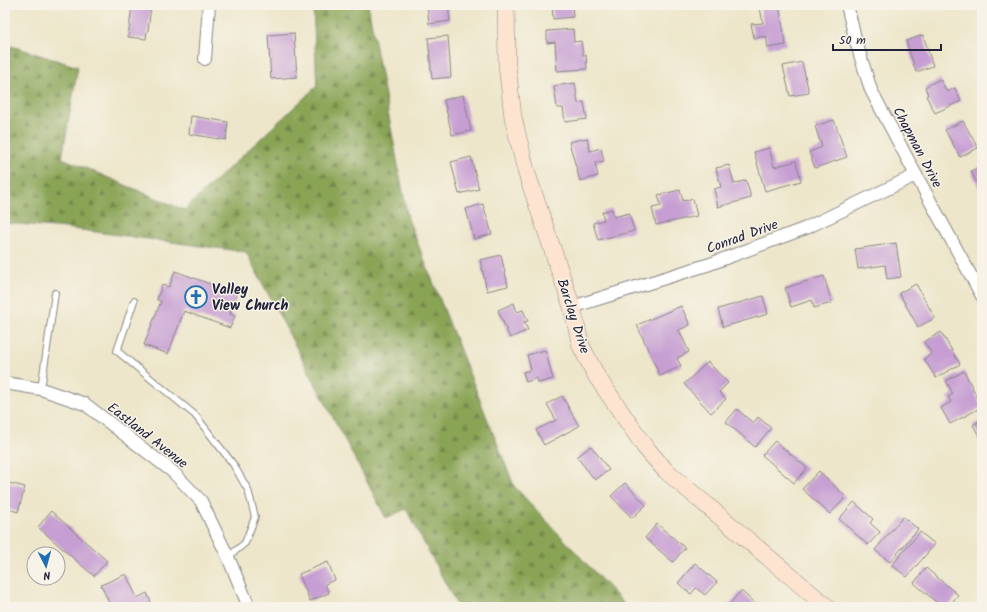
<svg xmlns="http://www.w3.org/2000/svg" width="987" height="612" font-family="Kalam,sans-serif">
	<defs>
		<pattern id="forest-firs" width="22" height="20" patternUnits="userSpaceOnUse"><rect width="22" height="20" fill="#8aa456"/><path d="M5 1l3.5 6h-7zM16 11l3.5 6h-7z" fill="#708548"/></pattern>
	</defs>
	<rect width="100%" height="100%" fill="#f7f3e8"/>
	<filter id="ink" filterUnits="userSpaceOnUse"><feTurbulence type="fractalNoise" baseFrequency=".025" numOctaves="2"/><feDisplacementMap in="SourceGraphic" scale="8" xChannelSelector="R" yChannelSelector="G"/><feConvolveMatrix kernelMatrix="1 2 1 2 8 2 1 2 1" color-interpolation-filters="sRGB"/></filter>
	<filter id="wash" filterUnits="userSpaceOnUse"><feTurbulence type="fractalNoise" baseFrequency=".012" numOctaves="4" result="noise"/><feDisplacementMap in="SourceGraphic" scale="16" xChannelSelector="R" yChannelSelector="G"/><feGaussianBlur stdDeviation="0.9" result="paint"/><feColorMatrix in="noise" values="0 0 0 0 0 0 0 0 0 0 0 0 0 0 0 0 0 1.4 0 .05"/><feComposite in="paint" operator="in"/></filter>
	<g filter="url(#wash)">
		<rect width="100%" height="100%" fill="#ede6ca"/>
		<path fill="url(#forest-firs)" stroke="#566348" d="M313,5H368L408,219L514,486L627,607H458L406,509L386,518L246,252L66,228L5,223V91L11,46L78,67L62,158L184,210L317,86Z"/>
		<g id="blocks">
			<path fill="#c69ed3" d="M132,5H151L148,31H147L146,39L128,37Z
				M427,5H448L450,21L429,24Z
				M552,5H572L573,17L553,19Z
				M779,5L786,45L768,48L766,36L754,38L751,24L763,23L760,8Z
				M573,29L574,42L581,41L583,55H586L587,69L557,71L555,42L547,43V31Z
				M294,33L297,77L271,79L268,35Z
				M923,35L933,66L916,72L906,41Z
				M448,36L451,77L432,79L428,38Z
				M802,62L809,93L790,96L783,66Z
				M940,79L947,92L955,88L961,101L935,113L926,96L928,95L925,87Z
				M575,83L578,103L584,102L587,119L565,122L563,108H557L554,86Z
				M463,95L471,131L452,135L444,100Z
				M191,116L228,122L226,140L189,134Z
				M834,120L847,157L815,168L809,152L822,147L815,126Z
				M963,121L978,148L960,157L945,130Z
				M587,138L590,151L601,148L604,161L595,163L598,176L580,181L569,142Z
				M769,148L774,167L796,161L801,181L765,191L754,152Z
				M471,157L479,189L459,194L451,162Z
				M729,165L734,184L746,180L751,198L718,207L714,189L721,187L716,168Z
				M982,166V194L971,171Z
				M680,190L683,201L693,199L697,216L656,225L652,208L661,206L658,195Z
				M483,204L492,234L474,239L466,209Z
				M612,209L614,217L629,213L634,231L598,240L593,223L604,220L602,212Z
				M896,243L901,277L887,279L885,265L858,269L855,249Z
				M501,255L508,286L487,291L480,260Z
				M175,271L237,294L230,314L235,316L230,328L184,311L168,354L144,345L161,301L157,300L162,285L169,287Z
				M824,276L832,303L814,308L812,300L791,307L785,288Z
				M916,284L935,318L918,327L899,293Z
				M763,296L768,314L723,327L718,309Z
				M514,303L517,312L523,310L528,321L524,322L528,330L510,338L498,310Z
				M681,306L690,325L679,330L689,352L677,358L681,366L660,376L637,325Z
				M941,332L960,364L936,378L924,359L932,354L924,342Z
				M545,350L553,379L538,383L537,378L526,382L523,372L531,370L527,355Z
				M708,362L728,383L719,392L726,399L711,413L684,384Z
				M964,371L982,407L950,424L941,408L951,402L948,397L953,394L946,381Z
				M562,396L579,426L544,445L536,430L556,420L547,404Z
				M737,409L753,423L758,417L771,428L755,447L726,422Z
				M982,420V441L973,425Z
				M775,441L807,468L794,483L762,455Z
				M591,446L609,470L595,480L577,457Z
				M819,471L846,497L830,514L802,489Z
				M5,482L25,487L18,512L5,508Z
				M625,483L646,505L632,518L611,496Z
				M854,502L873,519L870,523L880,532L868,545L839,519Z
				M51,511L107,561L94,576L38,527Z
				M903,517L918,529L890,562L875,550Z
				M657,524L685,548L673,562L645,538Z
				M920,532L935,544L907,577L892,565Z
				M328,562L335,580L325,584L329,593L310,601L299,574Z
				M695,563L717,582L705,595L696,588L691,594L678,583Z
				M926,568L958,595L948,607H942L914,583Z
				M126,574L137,598L147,593L153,607H111L101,585Z
				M741,591L759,607H727Z"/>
		</g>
	</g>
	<g filter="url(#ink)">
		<use href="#blocks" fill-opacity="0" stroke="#888482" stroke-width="1"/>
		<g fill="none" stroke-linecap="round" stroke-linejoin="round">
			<g stroke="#888482" stroke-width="8">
				<path id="lane" d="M134,301L117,351L195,415L233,464L248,490L255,517L245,543L228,557
					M41,389L55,293"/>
			</g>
			<g stroke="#888482" stroke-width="14">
				<path id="street" d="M847,5L856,42L871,90L916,175L982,296
					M205,59L209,5
					M572,307L710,264L806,228L916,175
					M5,383L41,389L85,404L173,472L201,501L228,557L249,607"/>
			</g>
			<g stroke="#888482" stroke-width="18">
				<path id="secondary" d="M506,5L507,65L513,117L526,171L572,307L581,346L597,377L645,447L665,470L827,607"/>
			</g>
			<use href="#lane" stroke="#fff" stroke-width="6"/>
			<use href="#street" stroke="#fff" stroke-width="12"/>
			<use href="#secondary" stroke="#fde4d1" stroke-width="17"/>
		</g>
	</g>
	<defs>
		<g id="church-ring" transform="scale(1.15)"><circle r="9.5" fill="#f7f3e8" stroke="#1f6fb2" stroke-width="1.5"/><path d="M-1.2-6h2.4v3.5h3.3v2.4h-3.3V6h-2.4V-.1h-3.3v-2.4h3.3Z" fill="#1f6fb2"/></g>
	</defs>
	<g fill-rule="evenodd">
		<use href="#church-ring" x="196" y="297"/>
	</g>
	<g text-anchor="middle" stroke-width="3" stroke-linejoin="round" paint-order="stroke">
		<g font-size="14" fill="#22223b" stroke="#f7f3e8">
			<text transform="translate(918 147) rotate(62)" y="5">Chapman Drive</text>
			<text transform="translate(742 236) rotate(-20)" y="5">Conrad Drive</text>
			<text transform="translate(574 316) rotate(72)" y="5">Barclay Drive</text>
			<text transform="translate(148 435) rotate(38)" y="5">Eastland Avenue</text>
		</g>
		<g font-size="14" font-weight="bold" fill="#22223b" stroke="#f7f3e8" text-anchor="start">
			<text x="212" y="294">Valley<tspan x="212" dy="16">View Church</tspan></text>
		</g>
	</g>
	<rect width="987" height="612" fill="none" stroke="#f7f3e8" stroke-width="20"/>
	<g transform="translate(46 566) rotate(174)"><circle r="19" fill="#f7f3e8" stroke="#a29fa3"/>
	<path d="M0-3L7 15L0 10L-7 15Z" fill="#1f6fb2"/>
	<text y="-6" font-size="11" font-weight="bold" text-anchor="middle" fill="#22223b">N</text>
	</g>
	<path d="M833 44v6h108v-6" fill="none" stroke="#22223b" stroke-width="2"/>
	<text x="839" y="44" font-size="12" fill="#22223b" stroke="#f7f3e8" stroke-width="3" paint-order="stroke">50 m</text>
</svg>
